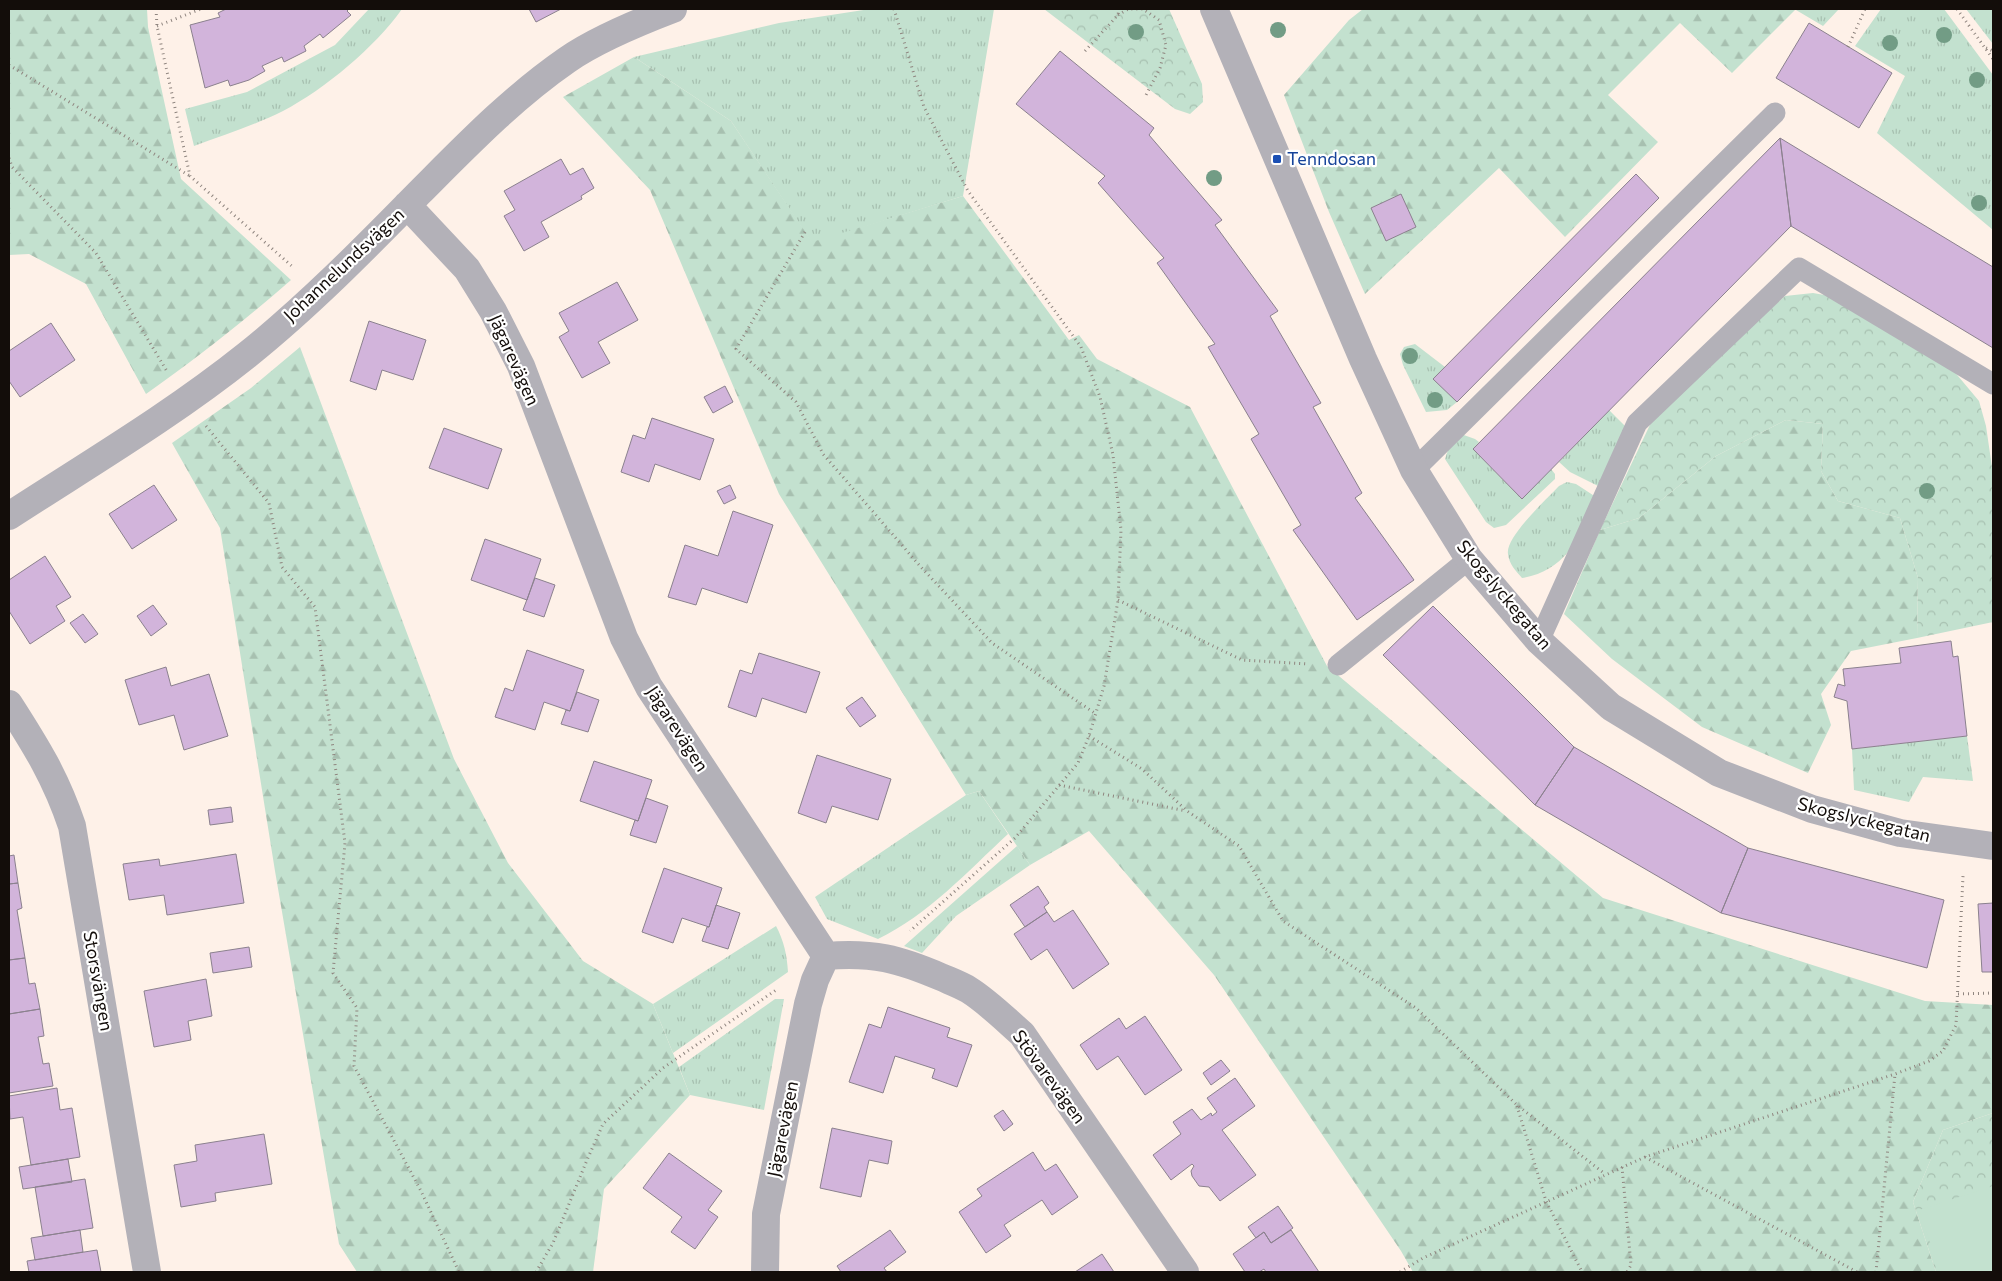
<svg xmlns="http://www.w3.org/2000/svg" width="2002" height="1281" font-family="Commissioner,sans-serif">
	<defs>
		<pattern id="grass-tufts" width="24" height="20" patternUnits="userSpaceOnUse" patternTransform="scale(1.25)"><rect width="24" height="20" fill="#c3e1cf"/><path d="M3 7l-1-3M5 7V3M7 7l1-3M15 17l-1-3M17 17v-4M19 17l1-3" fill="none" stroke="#a7c0b0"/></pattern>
		<pattern id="forest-firs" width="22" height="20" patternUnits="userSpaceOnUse" patternTransform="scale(1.25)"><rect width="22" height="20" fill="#c3e1cf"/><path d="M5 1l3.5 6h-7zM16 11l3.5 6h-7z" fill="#a7c0b0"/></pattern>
		<pattern id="park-crowns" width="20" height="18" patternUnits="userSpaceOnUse" patternTransform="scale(1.25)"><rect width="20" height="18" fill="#c3e1cf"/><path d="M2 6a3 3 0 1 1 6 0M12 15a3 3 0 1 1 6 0" fill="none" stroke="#a7c0b0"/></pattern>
	</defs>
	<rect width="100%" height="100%" fill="#fef1e8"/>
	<path fill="url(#grass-tufts)" d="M369,9H402C375,47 325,89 283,111C255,125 224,135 194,146L185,109L247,92L335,45Z
		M870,9H994L963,196L812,243L731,121L634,57L779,23Z
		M1796,9H1839L1823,26L1796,10Z
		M1881,9H1944L1993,75V230L1877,133L1905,76L1855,46Z
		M1966,9H1993V44Z
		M1415,344L1445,367L1434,379L1457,402L1447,410L1426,412L1403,365L1400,354L1404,347Z
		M1609,410L1625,426L1598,486L1570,472L1559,462Z
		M1461,434L1475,439L1479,442L1473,449L1522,499L1551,469L1555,474V479L1506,525L1494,528L1486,522L1445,459L1448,450Z
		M1567,482L1576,484L1599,499C1580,535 1567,571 1522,578C1516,571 1509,564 1508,554C1505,537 1547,499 1559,486Z
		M1967,736L1973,781L1923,777L1909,802L1854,790L1852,749Z
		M979,791L1008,834C968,871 928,915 878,939L827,919L815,897L966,795Z
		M1017,846L1030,865L956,916L922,953L904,946Z
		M776,926C784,941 787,955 788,972L673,1053L653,1004Z
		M775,999H784L764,1110L690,1095L679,1067Z"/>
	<path fill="url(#forest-firs)" d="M9,9H147L148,27L181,179L291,280C244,321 197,358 146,394L86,284L29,254L9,255Z
		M1363,9H1796L1732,73L1680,23L1608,95L1658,142L1565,237L1499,168L1365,294L1329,212L1284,95L1349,20Z
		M634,57L731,121L812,242L963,196L1069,340L1079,335L1097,359L1190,407L1327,666L1603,898L1925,1001L1993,1005V1113L1943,1130L1913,1202L1936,1272H1413L1401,1251L1214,975L1089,831L1030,865L979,791L966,795L779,494L650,190L563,97Z
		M300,347L454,759L508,863L583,961L653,1004L690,1095L604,1189L593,1272H357L339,1244L275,871L220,528L172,443L251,388Z
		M1786,420L1823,424L1821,471L1838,501L1900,518L1918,578L1917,638L1851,651L1821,694L1831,725L1808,773L1702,727L1612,659L1564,614L1600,530L1639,518L1716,456Z"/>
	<path fill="url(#park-crowns)" d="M1044,9H1169L1202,84L1203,102L1190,114L1175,109Z
		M1813,293L1830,296L1953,370L1979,401L1986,426L1993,474V622L1917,638L1918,578L1900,518L1838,501L1821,471L1823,424L1786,420L1716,456L1639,518L1600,530L1657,410L1785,296Z
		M1993,1113V1272H1936L1913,1202L1943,1130Z"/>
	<path fill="#c3e1cf" d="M1993,1186V1272H1940L1919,1210Z"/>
	<path fill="#d2b4db" stroke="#8b818e" d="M226,9H349L347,11L351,15L323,38L320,34L304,46L306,51L284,62L282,57L262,66L265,71L249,80L230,86L228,80L205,88L190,25L220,17L218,13Z
		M529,9H561L536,22Z
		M1809,23L1892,73L1859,128L1776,78Z
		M1060,51L1154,128L1149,135L1222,220L1215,225L1278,311L1270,316L1321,403L1313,407L1362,493L1355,498L1414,580L1357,620L1293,530L1301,525L1251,439L1259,434L1208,347L1215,344L1157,263L1164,258L1098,183L1105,176L1016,104Z
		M1780,138L1791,226L1522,499L1473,449Z
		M1780,138L1993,267V348L1791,226Z
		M561,159L570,175L583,168L594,188L581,196L582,199L541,222L549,237L524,251L504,216L515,210L504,191Z
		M1636,174L1659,198L1457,402L1433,379Z
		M1401,194L1416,227L1386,241L1371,208Z
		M617,282L638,320L598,342L610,363L582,378L559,337L569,331L559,313Z
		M369,321L426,340L413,380L382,370L376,390L350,381Z
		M51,323L75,360L20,397L9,381V351Z
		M725,386L733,402L713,413L704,397Z
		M652,418L714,439L700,480L655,464L649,482L621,472L633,435L645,439Z
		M444,428L502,449L488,489L429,468Z
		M154,485L177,520L132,549L109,514Z
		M730,485L736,498L724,504L717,491Z
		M733,511L773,525L747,603L702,588L696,605L668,597L685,545L718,556Z
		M485,539L541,559L527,600L471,580Z
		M45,556L71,597L56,606L65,621L30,644L9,611V580Z
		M535,578L555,585L544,617L523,610Z
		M153,605L167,624L151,636L137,616Z
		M1433,606L1574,747L1535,805L1383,655Z
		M83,614L98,634L85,643L70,623Z
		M1951,641L1953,657L1958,656L1967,736L1852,749L1847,701L1834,697L1838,684L1845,686L1843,669L1901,663L1899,648Z
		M527,650L584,670L570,711L544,702L535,730L495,717L505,688L513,691Z
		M759,653L820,672L806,713L762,698L756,717L728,707L740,670L752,674Z
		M166,667L171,686L209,674L228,736L184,750L174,715L139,725L125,680Z
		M577,692L599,700L588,732L561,724L566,710L570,711Z
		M862,697L876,716L860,727L846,708Z
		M1574,747L1748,848L1721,913L1535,805Z
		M817,755L891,779L878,820L832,806L826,823L798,813Z
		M594,761L652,780L638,821L580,801Z
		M646,798L668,806L656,843L630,835L635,820L638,821Z
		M231,807L233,822L210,825L208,810Z
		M1748,848L1944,900L1927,968L1721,913Z
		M236,854L244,903L167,915L164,895L129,900L123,864L159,859L160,866Z
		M14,855L18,883L9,884V856Z
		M664,868L722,888L709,927L682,918L673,943L642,932Z
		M18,883L22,908L17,910L25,958L9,960V884Z
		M1038,886L1049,903L1044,907L1047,912L1025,927L1010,905Z
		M1993,903V972H1982L1978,904Z
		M716,905L740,913L728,949L702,941L707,927H709Z
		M1073,910L1109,964L1073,989L1047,949L1031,960L1014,934L1047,912L1054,922Z
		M249,947L252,967L213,973L210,953Z
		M25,958L29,984L35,983L40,1009L9,1014V960Z
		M206,979L212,1016L188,1021L191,1040L154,1047L144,991Z
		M888,1007L950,1028L947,1037L972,1045L957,1087L932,1078L935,1069L895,1056L883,1093L849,1082L869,1024L881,1028Z
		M40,1009L44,1036L38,1037L43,1064L49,1063L53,1086L9,1093V1014Z
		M1145,1016L1182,1070L1145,1095L1118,1056L1097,1070L1080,1045L1119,1018L1126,1029Z
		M1221,1060L1230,1071L1211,1085L1203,1073Z
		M1235,1078L1255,1106L1222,1130L1256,1175L1220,1201L1209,1187L1199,1186L1192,1176L1191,1171L1194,1166L1192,1164L1171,1180L1153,1155L1181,1134L1173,1122L1192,1109L1201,1120L1211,1113L1212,1116L1217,1112L1207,1098Z
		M57,1088L60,1110L72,1108L80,1157L31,1165L23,1117L10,1119L9,1096Z
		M1003,1110L1013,1124L1004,1131L994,1116Z
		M832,1128L892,1141L888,1164L869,1160L861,1197L820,1188Z
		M264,1134L272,1184L215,1193L216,1201L181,1207L174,1165L197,1161L195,1145Z
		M1033,1152L1045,1171L1056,1164L1078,1197L1052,1215L1042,1200L1004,1225L1011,1236L986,1253L959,1212L982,1196L977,1189Z
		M669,1153L722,1191L708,1210L718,1217L695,1249L671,1232L682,1217L643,1188Z
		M68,1159L72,1182L23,1189L19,1167Z
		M85,1179L93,1228L43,1236L35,1187Z
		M1278,1206L1293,1228L1271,1243L1264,1232L1256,1238L1248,1227Z
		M80,1230L83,1252L35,1260L31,1238Z
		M890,1230L906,1252L884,1268L887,1272H841L837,1266Z
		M1291,1230L1319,1272H1266L1264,1269L1259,1272H1245L1233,1254L1264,1232L1271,1243Z
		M97,1250L101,1272H29L27,1261Z
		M1102,1254L1114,1272H1075Z"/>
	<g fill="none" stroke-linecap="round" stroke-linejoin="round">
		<path stroke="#8f857f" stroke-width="3" stroke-dasharray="1 4" stroke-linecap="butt" d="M156,9L157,26L190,176L294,268
			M894,9L924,107L968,191L1081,347L1100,397L1113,455L1121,530L1118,600L1104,686L1089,736L1078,763L1015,838L910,931
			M1957,9L1993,59
			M1118,15L1128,9H1143L1159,20L1166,45L1160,68L1145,97
			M157,26L201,9
			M1848,47L1865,9
			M1986,48L1993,51
			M1085,51L1118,15L1119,9
			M9,65L190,176
			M9,158L12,167L96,253L168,373
			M805,232L736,349L796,402L823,454L920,566L992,643L1096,714
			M206,426L269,503L282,567L315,607L345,843L333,973L357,1008L354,1066L421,1191L459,1272
			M1118,600L1242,660L1308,664
			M1089,736L1142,769L1187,811L1239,846L1283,921L1416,1008L1517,1105L1605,1174
			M1059,785L1186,811
			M1958,994L1993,993
			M1517,1106L1546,1201L1582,1272
			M1645,1157L1857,1272
			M1622,1167L1631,1265L1627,1272
			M536,1272L553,1243L587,1160L603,1124L663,1068L776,990
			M1400,1272L1423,1258L1645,1157L1895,1074L1929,1061L1943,1051L1956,1025L1963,876
			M1876,1272L1895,1074"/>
		<path stroke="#b3b1b8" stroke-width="21" d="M1414,470L1775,113
			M1539,641L1637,423L1799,268L1993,384
			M1338,665L1469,559"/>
		<path stroke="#b3b1b8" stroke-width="28" d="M1214,9L1363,359L1414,470L1469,559L1539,641L1611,707L1719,773L1812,809L1900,833L1993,846
			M407,205L467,269L493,311L521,366L624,638L649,687L826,956L815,980L808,1004L766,1214L765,1272
			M9,516C89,464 172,415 247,355C308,306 364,249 419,193C466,146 512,98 567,60C597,39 639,22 673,9
			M9,704C36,746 56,778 72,826L147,1272
			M826,956C873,952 899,959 941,977C950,981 961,985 969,990C988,1002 1005,1019 1022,1034L1185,1272"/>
	</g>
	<g fill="#729c85">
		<circle cx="1278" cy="30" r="8"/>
		<circle cx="1136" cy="32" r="8"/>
		<circle cx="1944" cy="35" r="8"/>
		<circle cx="1890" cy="43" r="8"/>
		<circle cx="1977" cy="80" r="8"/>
		<circle cx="1214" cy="178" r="8"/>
		<circle cx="1979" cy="203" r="8"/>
		<circle cx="1410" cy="356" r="8"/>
		<circle cx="1435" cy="400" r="8"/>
		<circle cx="1927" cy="491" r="8"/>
	</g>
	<rect fill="#1a4fb4" stroke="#fff" stroke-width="2" x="1272" y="154" width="10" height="10" rx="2.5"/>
	<g text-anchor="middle" stroke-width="4.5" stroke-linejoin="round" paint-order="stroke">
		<g font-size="18" fill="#164399" stroke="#fff" text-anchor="start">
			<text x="1287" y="165">Tenndosan</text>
		</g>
		<g font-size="18" fill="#130d0a" stroke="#fff">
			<text transform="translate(344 265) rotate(-43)" y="6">Johannelundsvägen</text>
			<text transform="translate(514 360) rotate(66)" y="6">Jägarevägen</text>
			<text transform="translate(1504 595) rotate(50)" y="6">Skogslyckegatan</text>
			<text transform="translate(677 729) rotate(57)" y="6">Jägarevägen</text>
			<text transform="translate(1864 820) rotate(14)" y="6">Skogslyckegatan</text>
			<text transform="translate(98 981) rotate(80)" y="6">Storsvängen</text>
			<text transform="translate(1049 1077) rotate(54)" y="6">Stövarevägen</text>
			<text transform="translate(783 1129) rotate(-79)" y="6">Jägarevägen</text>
		</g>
	</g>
	<rect width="2002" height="1281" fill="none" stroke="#130d0a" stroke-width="20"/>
</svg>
